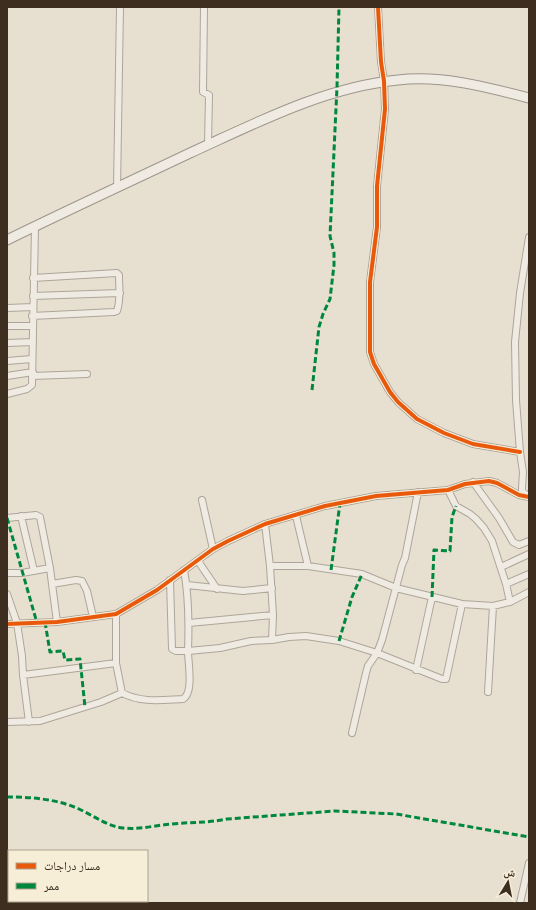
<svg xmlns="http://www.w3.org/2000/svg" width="536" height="910" font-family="'IBM Plex Serif','Noto Naskh Arabic',serif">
	<rect width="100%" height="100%" fill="#e7e0d1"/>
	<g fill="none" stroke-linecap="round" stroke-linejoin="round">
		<path stroke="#bcccc2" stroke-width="2" d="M529,347V365"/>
		<g stroke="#ada599" stroke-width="8">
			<path id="street" d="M204,7L203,92L209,95L208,145
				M378,7L381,62L384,81L385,109L377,186V227L370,282V352L374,364L390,392L398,402L417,419L444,433L473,444L520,452
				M117,188L120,7
				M529,237L520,293L515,342L516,400L520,452L523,472L522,488V491L529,497
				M33,296L120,293
				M7,308L33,307
				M32,316L114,312L117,311C121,300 119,287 119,275L117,273L33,278
				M7,326H32
				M7,343L33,342
				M7,361L32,359
				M7,376L33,372
				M32,376L87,374
				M7,394L27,389L32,385L35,226
				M473,482L499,518L513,542L519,545L529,541
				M448,490L456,506L470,514L476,519L484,528L492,541L506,584L510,602
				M202,500L213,549
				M21,516L34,571
				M296,516L308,566
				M7,518L36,515L40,517L50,568L22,573H7
				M265,524L270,566H308L362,574L396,588L462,604L493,606L510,602L529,592
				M198,561L217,589
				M270,566L273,615L272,640
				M501,567L529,554
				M50,568L52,584L76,580L82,581L87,591L93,617
				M170,580L172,649L176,651H188C189,624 189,597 184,570
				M52,584L57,622
				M506,584L529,574
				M187,585L243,591L272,588
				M7,594L17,623L22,656L23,675L116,663
				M116,614V663L122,693C142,703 161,700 183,699C194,693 188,663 188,651L220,648L251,641L272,640L289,637L306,636L339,641L377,653L442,679H446L462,604
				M189,623L273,615
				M7,624L57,622L116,614L157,590L213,549L228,541L265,524L325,506L376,496L448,490L465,484L489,481L497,483L519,495L529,497
				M416,670L432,597
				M23,675L29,722
				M488,692L493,606
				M7,722L40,721L101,702L122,693
				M352,733L366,673L368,666L377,653L382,640L402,565L405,558L418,492
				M520,903L529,863"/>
		</g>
		<g stroke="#9c958a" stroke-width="11">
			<path id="secondary" d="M7,240C68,210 129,182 190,153C256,123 325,87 398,80C442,75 487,87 529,98"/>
		</g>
		<use href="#street" stroke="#efebe3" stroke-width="6"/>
		<use href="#secondary" stroke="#efebe3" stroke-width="9"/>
		<path stroke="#00873e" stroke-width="3" stroke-dasharray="6 3" stroke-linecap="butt" d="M312,390L319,327L323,314L330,299L334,265V253L330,236L337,87L339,7
			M7,518L37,623
			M331,570L340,503
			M432,597L434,550L450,551L452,517L456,506
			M45,622L50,652L63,651L65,660L80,659L85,707
			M339,641L352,597L362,574
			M7,797C31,797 57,799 79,809C94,816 107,826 123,828C140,830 156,825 172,824C191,822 208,823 227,819L335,811L396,814L529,837"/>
		<g stroke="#f7eed8" stroke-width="6">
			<path id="cycleway" d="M378,7L381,62L384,81L385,109L377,186V227L370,282V352L374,364L390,392L398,402L417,419L444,433L473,444L520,452
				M7,624L57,622L116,614L157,590L213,549L228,541L265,524L325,506L376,496L448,490L465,484L489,481L497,483L519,495L529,497"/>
		</g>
		<use href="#cycleway" stroke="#e8590c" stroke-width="4"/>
	</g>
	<rect width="536" height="910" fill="none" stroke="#3d2e20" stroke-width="16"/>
	<rect x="8" y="850" width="140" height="52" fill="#f7eed8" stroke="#ada18e"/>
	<rect x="16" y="863" width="20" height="6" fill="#e8590c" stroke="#ada18e"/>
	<text x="44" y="870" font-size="12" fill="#3d2e20">مسار دراجات</text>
	<rect x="16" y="883" width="20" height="6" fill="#00873e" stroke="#ada18e"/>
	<text x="44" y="890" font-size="12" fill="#3d2e20">ممر</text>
	<g transform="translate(508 882) rotate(10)" stroke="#f7eed8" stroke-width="3" paint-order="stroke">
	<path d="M0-3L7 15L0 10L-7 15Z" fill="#3d2e20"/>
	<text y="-6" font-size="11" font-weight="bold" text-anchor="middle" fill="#3d2e20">ش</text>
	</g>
</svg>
